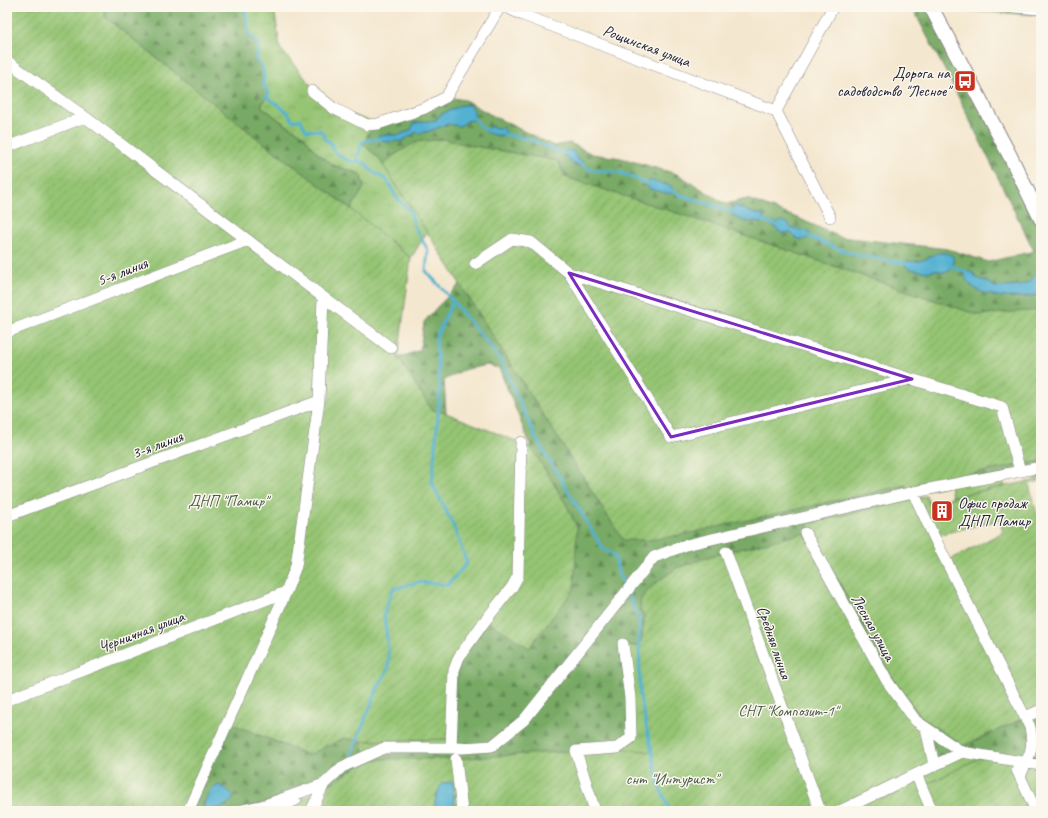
<svg xmlns="http://www.w3.org/2000/svg" width="1048" height="818" font-family="Caveat,sans-serif">
	<defs>
		<pattern id="grass-tufts" width="24" height="20" patternUnits="userSpaceOnUse"><rect width="24" height="20" fill="#95c473"/><path d="M3 7l-1-3M5 7V3M7 7l1-3M15 17l-1-3M17 17v-4M19 17l1-3" fill="none" stroke="#80a864"/></pattern>
		<pattern id="forest-firs" width="22" height="20" patternUnits="userSpaceOnUse"><rect width="22" height="20" fill="#78aa65"/><path d="M5 1l3.5 6h-7zM16 11l3.5 6h-7z" fill="#628a54"/></pattern>
		<pattern id="garden-furrows" width="10" height="10" patternUnits="userSpaceOnUse"><rect width="10" height="10" fill="#95c473"/><path d="M-1 1l2-2M0 10L10 0M9 11l2-2" fill="none" stroke="#80a864"/></pattern>
	</defs>
	<rect width="100%" height="100%" fill="#fbf7ec"/>
	<filter id="ink" filterUnits="userSpaceOnUse"><feTurbulence type="fractalNoise" baseFrequency=".025" numOctaves="2"/><feDisplacementMap in="SourceGraphic" scale="8" xChannelSelector="R" yChannelSelector="G"/><feConvolveMatrix kernelMatrix="1 2 1 2 8 2 1 2 1" color-interpolation-filters="sRGB"/></filter>
	<filter id="wash" filterUnits="userSpaceOnUse"><feTurbulence type="fractalNoise" baseFrequency=".012" numOctaves="4" result="noise"/><feDisplacementMap in="SourceGraphic" scale="16" xChannelSelector="R" yChannelSelector="G"/><feGaussianBlur stdDeviation="0.9" result="paint"/><feColorMatrix in="noise" values="0 0 0 0 0 0 0 0 0 0 0 0 0 0 0 0 0 1.4 0 .05"/><feComposite in="paint" operator="in"/></filter>
	<g filter="url(#wash)">
		<rect width="100%" height="100%" fill="#f4e7cf"/>
		<path fill="url(#grass-tufts)" stroke="#5c7357" d="M244,7H274L280,48L310,84L316,94L333,108L378,124L368,149L378,157L427,232L411,258L351,209L364,187L360,174L335,166L318,154L302,134L283,123L261,106L267,95L263,84L264,80L255,56L259,53C258,45 258,39 250,37Z
			M1002,475L1005,486L952,497L950,485Z
			M623,644L640,647V697L652,752L617,748Z
			M451,739L450,748L365,756L361,741Z
			M960,753L983,756L922,787L916,774Z"/>
		<path fill="url(#forest-firs)" stroke="#4d6650" fill-rule="evenodd" d="M105,7H244L249,37C258,39 258,45 259,53L255,56L256,60C263,65 266,75 263,84L269,93L261,106L283,123L302,134L318,154L335,166L360,174L364,187L351,209L257,138L105,17Z
			M912,7H1041V14L1037,15L932,9L1041,219V270L1029,282L1020,286L995,287L986,281L976,278L973,273H964L993,296L1032,297L1041,293V310L978,315L689,217L565,177L558,161L468,145L443,139L416,142L391,157L383,165L378,157L364,145L368,133L378,124L446,97L465,100L493,116L554,146L570,143L592,154L621,158L677,174L726,204L747,199L800,219L840,237L948,249L988,262L1034,251L951,82ZM461,105H470L474,111L469,120L460,126L448,124L427,132L415,133L402,141L379,135H399L411,130L414,123L436,120L440,115ZM741,207L747,211L765,217L762,219L761,223L756,221L746,222L733,216ZM937,253L954,263L948,271L943,272L936,270L928,272L904,264L907,261C919,263 927,259 937,253Z
			M460,284L623,540L776,513L906,485L907,490L920,483L1041,461V479L1035,480L1032,469L909,493L910,499L807,524L892,678L921,717L977,740L1041,710V765L960,753L934,765L916,721L805,533L711,556L677,568L654,584L640,609L645,617L640,647L624,644L631,738L617,748L456,759H387L373,760L357,767L334,782L238,811H187L228,722L308,755L344,738L361,741L365,756L384,748H450L454,670L487,619L577,527L566,504L531,447L499,368L487,365L463,370L444,380L446,413L432,410L398,358L420,350L424,322L438,306ZM208,794L227,805L216,809L204,806Z"/>
		<path fill="url(#garden-furrows)" stroke="#5c7357" fill-rule="evenodd" d="M7,7H105V17L257,138L351,209L411,258L398,358L432,410L446,413L531,447L566,504L577,527L574,589L529,648L489,622L459,657L451,739L361,741L344,738L308,755L228,722L187,811H7Z
			M443,139L468,145L558,161L565,177L689,217L978,315L1041,310V461L920,483L921,487L907,490L905,485L681,535L649,540H623L427,232L383,165L391,157L416,142Z
			M1041,479V481L1029,484L1039,521L1041,520V710L963,746L921,717L892,678L807,524L926,496L930,505L952,497ZM999,520L1003,532L946,562L934,536Z
			M805,533L887,681L925,727L934,765L917,774L922,787L983,756L1041,765V811H274L321,790L357,767L373,760L387,759H456L617,748L651,752L640,697V647L645,617L640,609L641,598L654,584L677,568L711,556Z"/>
		<path fill="#52b1d1" stroke="#3a6a86" d="M461,105H470L474,110V121L469,120L460,126L448,124L427,132L415,133L402,141L386,142L379,139V135H399L411,130L414,123L436,120L440,115Z
			M491,126L497,128L504,127V131L508,134C500,136 492,136 485,131Z
			M566,150L573,151L578,160L583,161L582,165C570,166 572,161 564,155Z
			M650,180L671,186L673,191L670,194L649,189L648,184Z
			M736,206L753,213L763,215L765,217L762,219L761,224L756,221L746,222L733,216L732,212L733,207Z
			M780,221L788,223L791,228L809,231V238L801,240L796,238L791,233H782L777,230L775,227Z
			M937,253H946L953,256L954,263L948,271L943,272L936,270L928,272L910,269L904,264L907,261C919,263 927,259 937,253Z
			M969,270L973,273L976,278L986,281L995,287L1020,286L1029,282L1041,270V293C1021,301 969,300 964,273Z
			M453,782L455,811H434L436,796L442,783Z
			M219,785L225,788L234,797C228,807 217,810 206,809L204,806C206,797 211,788 219,785Z"/>
		<g fill="none" stroke-linecap="round" stroke-linejoin="round">
			<path stroke="#52b1d1" stroke-width="3" d="M245,7L250,37C258,39 258,45 259,53L255,56L256,60C263,65 266,75 263,84L269,93L266,97L276,103L288,113L293,121L300,119L307,131L319,130L322,132L326,141H329L333,146V150C338,153 344,160 350,161C356,161 360,161 366,163L370,170L387,180L396,197L411,212L414,226L428,250L426,271L453,301L500,359L536,438L603,549L615,556L618,572L624,586
				M472,117C479,121 478,128 489,131
				M504,134L533,140L549,148L567,154
				M357,160L362,142L373,139H381
				M579,163C596,176 605,167 621,173C631,176 641,182 651,185
				M670,189L680,195L736,213
				M758,219L779,226
				M806,235L836,248L857,255L909,264
				M949,265L966,272L968,275
				M629,596L639,618L640,697L659,785L670,811
				M351,755L378,687L388,669L389,658L384,613L393,589L418,582L448,585L467,563L453,525L432,483L440,391L436,337L453,301"/>
		</g>
	</g>
	<g filter="url(#ink)">
		<g fill="none" stroke-linecap="round" stroke-linejoin="round">
			<g stroke="#8b8485" stroke-width="12">
				<path id="minor" d="M506,7L523,15L776,111
					M1013,7L1041,9
					M7,61L85,117L323,297L319,401L296,566L286,592L188,811
					M312,91L333,108L367,125L378,124L425,108L446,97L500,7
					M776,111L833,7
					M776,111L830,217
					M7,147L85,117
					M475,264L512,239L531,242L569,273L1002,407L1020,471
					M569,273L671,437L911,379
					M323,297L391,348
					M7,332L248,240
					M913,492L935,539L1030,727C1035,751 1028,756 1020,777
					M7,516L319,401
					M805,533L887,681L916,721L962,752
					M726,552L820,811
					M7,700L286,592
					M1025,717L1041,710
					M926,728L934,765
					M451,748L454,670L459,657L484,622L512,587L518,576L521,442
					M456,759L462,811
					M1017,770L1036,811
					M916,774L932,811
					M238,811L265,805L324,784L342,767L384,748H463L492,746L524,720L654,557L686,545L909,493L1041,467
					M272,811L296,800
					M311,811L324,784
					M595,811L576,751L617,748L631,738L630,698L623,644
					M840,811L962,752L1041,765"/>
			</g>
			<g stroke="#8b8485" stroke-width="16">
				<path id="tertiary" d="M931,7L1010,156L1041,219"/>
			</g>
			<use href="#minor" stroke="#fff" stroke-width="11"/>
			<use href="#tertiary" stroke="#fff" stroke-width="14"/>
		</g>
	</g>
	<path fill="none" stroke="#7b2cbf" stroke-width="3" stroke-linejoin="round" d="M569,273L912,379L671,437Z"/>
	<defs>
		<g id="bus-square" transform="scale(1.15)"><rect x="-9" y="-9" width="18" height="18" rx="4" fill="#c8321e" stroke="#fbf7ec"/><path d="M-5-6H5V4H4V6H2V4H-2V6H-4V4H-5ZM-3.5-4V0h7V-4ZM-3.5 1.2v1.5H-2V1.2ZM2 1.2v1.5H3.5V1.2Z" fill="#fff"/></g>
		<g id="building-square" transform="scale(1.15)"><rect x="-9" y="-9" width="18" height="18" rx="4" fill="#c8321e" stroke="#fbf7ec"/><path d="M-4-6H4V6H1V3H-1V6H-4ZM-2.5-4.3h1.7v1.8h-1.7ZM.8-4.3h1.7v1.8H.8ZM-2.5-1h1.7V.8h-1.7ZM.8-1h1.7V.8H.8Z" fill="#fff"/></g>
	</defs>
	<g fill-rule="evenodd">
		<use href="#bus-square" x="965" y="81"/>
		<use href="#building-square" x="942" y="511"/>
	</g>
	<g text-anchor="middle" stroke-width="3" stroke-linejoin="round" paint-order="stroke">
		<g font-size="16" fill="#22223b" stroke="#fbf7ec">
			<text transform="translate(647 45) rotate(21)" y="6">Рощинская улица</text>
			<text transform="translate(122 271) rotate(-21)" y="6">5-я линия</text>
			<text transform="translate(157 444) rotate(-20)" y="6">3-я линия</text>
			<text transform="translate(874 627) rotate(61)" y="6">Лесная улица</text>
			<text transform="translate(141 631) rotate(-21)" y="6">Черничная улица</text>
			<text transform="translate(775 642) rotate(71)" y="6">Средняя линия</text>
		</g>
		<g font-size="16" fill="#22223b" stroke="#fbf7ec" text-anchor="end">
			<text x="950" y="78">Дорога на<tspan x="950" dy="18">садоводство "Лесное"</tspan></text>
			<text x="958" y="508" text-anchor="start">Офис продаж<tspan x="958" dy="18">ДНП Памир</tspan></text>
		</g>
		<g font-size="16" fill="#4a5b4f" stroke="#fbf7ec">
			<text x="228" y="506">ДНП "Памир"</text>
			<text x="788" y="716">СНТ "Композит-1"</text>
			<text x="672" y="784">снт "Интурист"</text>
		</g>
	</g>
	<rect width="1048" height="818" fill="none" stroke="#fbf7ec" stroke-width="24"/>
</svg>
